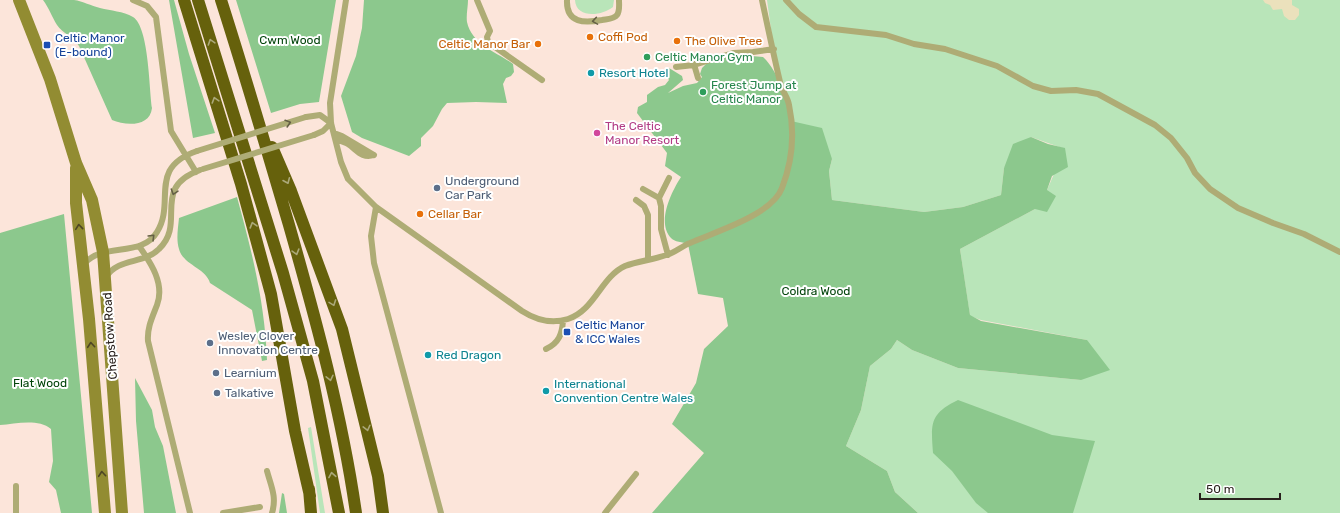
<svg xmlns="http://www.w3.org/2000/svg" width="1340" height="513" font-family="Rubik,sans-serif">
	<rect width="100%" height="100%" fill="#fce5da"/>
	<path fill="#b9e5b9" d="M575,0H614L613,7C602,16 576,19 575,0Z
		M767,0H1340V513H918L895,492L887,471L846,446L861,410L870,366L891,349L897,340L912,350L958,368L1081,380L1087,340L981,320L970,316L960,249L1035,209L1047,190L1065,149L1031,137L1004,168L1001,195L963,207L924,212L832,200L829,171L832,159L791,121L773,44Z
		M311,427L325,513H320L308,428Z"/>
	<path fill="#8cc88d" d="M43,0C53,0 64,0 74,0C83,1 91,6 100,8C111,11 123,11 133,17C149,27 149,88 152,108C150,127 126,126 112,120L79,46C72,35 63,34 57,25C52,17 49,8 43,0Z
		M169,0H174L189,54L215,133L193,138Z
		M236,0H336L319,102L300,104L271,113Z
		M364,0H468C468,7 466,15 467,22C472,45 497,52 513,64L514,72L511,76L506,78L503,84L507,103L476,102L447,103L442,109L433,126L421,138V146L409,156L362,138L352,132L341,96L356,56L362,28Z
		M729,54L763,57C780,73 785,99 791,121L822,128L832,159L829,171L832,200L924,212L963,207L1001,195L1004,168L1013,144L1031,137L1048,144L1065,148L1068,167L1052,176L1047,190L1056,196L1047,212L1035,209L960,249L970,315L981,321L1087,340L1110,370L1081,380L958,368L912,350L897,340L891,349L870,366L861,410L846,446L887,471L895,492L918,513H652L704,453L672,424L696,383L704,349L728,326L723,298L698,294L688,244C683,242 674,242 671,238C656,222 672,191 681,177L665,166L667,153L637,113L638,107L647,102V95L658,87L665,85L669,80L665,74L669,68L682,76L683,80L668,93L683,86L697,83L702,77L700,74L702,68L709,61L713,62Z
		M237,197C252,252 265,303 267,360L262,361L252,310L210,283C206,268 183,265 179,249C176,240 178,228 179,218Z
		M64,214L92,513H61L56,490L49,482L53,461L51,429C38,418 15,424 0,425V233Z
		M135,378L152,410L155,427L163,446L176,513H144L136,421Z
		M958,400L1052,435L1095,441L1073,513H988L976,503L952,471L933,453C931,424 929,414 958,400Z
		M282,493L284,494L287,513H279Z"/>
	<path fill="#ebe1bc" d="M1263,0H1292V5L1299,9V15L1295,20H1289L1284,16L1282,9L1273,10L1270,5L1265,3Z"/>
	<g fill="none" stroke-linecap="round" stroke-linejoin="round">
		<path stroke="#aeac75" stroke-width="6" d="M133,0L147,6L156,17L171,131L196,172
			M346,0L330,103L331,123L341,162L348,179L376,207L522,311C536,320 552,324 568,319C595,310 601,277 625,266C638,261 653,260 666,255C675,253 682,246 690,243C715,232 772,215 782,188C792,162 795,133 789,105C788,98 783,92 781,86C774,57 768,28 762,0
			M477,0L490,31L487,37L488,42L542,80
			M567,0C566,24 585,23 602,20C607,19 614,19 617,15C620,11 619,5 619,0
			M786,0L799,14L816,27L886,35L914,44L945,49L997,66L1033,86L1051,91L1076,90L1098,94L1155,125L1171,138L1187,158L1195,173L1210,189L1238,208L1273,223L1304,234L1340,252
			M693,61L698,78
			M676,67L694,65L733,53L753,52L774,49
			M306,117L320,115L331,123
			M334,133L342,136L374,155
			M314,135L323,131L331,123
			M336,140C340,141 345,142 348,144C357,150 362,159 374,155
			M643,189L659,198L661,206V229L668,255
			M659,198L669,178
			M636,200L644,206L648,215V260
			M376,207L371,236L374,263L441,513
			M139,246C151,263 165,284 157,305C152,318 147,328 148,341L190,513
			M84,264C102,242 142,258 157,232C176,202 147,168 197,151
			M106,277C119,257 143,265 159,249C187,223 150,188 200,170
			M546,349C559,343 562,334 563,321
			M267,471C271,486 277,497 272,513
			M16,513V486
			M223,513L260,507
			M605,513L636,474"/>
		<path stroke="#928c32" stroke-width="12" d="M19,0L50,79L76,163L92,200L103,252L122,513
			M76,168V203L89,319L105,513"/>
		<path stroke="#66610c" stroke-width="12" d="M184,0L241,184L271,294L295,431L310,496
			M198,0L283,273L313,381L339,513
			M221,0C245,75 267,150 289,225C316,320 342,415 356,513
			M272,147L291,191L342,329L378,476L383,513
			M309,489L311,513"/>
		<path stroke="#aeac75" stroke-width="6" d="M197,151L306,117
			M203,169L314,135"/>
	</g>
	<defs><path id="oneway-chevron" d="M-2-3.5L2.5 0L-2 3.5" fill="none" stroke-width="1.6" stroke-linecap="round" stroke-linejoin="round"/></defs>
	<g stroke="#656045">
		<use href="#oneway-chevron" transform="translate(595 21) rotate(171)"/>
		<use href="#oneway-chevron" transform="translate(288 123) rotate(-17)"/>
		<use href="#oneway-chevron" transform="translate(174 192) rotate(108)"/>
		<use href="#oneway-chevron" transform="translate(152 237) rotate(-45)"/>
	</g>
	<g stroke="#aba879">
		<use href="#oneway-chevron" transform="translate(211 42) rotate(-108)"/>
		<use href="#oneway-chevron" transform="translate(215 100) rotate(-107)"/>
		<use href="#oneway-chevron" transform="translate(287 181) rotate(67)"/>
		<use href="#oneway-chevron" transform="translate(253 225) rotate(-106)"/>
		<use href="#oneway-chevron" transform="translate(296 252) rotate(74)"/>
		<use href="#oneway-chevron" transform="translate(333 303) rotate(70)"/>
		<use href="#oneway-chevron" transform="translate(330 378) rotate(77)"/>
		<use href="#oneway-chevron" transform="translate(367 428) rotate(76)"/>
		<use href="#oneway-chevron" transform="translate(332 475) rotate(-100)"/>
	</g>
	<g stroke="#4e4624">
		<use href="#oneway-chevron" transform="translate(79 227) rotate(-96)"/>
		<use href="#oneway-chevron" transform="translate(91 345) rotate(-95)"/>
		<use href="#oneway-chevron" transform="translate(102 474) rotate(-95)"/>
	</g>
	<g fill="#e8710a" stroke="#fff" stroke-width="1.5">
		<circle cx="590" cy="37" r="4"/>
		<circle cx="677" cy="41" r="4"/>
		<circle cx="538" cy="44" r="4"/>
		<circle cx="420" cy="214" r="4"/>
	</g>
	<g fill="#1a4fb4" stroke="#fff" stroke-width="1.5">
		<rect x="43" y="41" width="8" height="8" rx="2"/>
		<rect x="563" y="328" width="8" height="8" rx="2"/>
	</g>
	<g fill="#2e9e5b" stroke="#fff" stroke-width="1.5">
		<circle cx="647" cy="57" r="4"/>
		<circle cx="703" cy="92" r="4"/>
	</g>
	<g fill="#0f9aa8" stroke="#fff" stroke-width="1.5">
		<circle cx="591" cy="73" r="4"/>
		<circle cx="428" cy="355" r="4"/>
		<circle cx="546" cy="391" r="4"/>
	</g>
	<circle fill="#d1479c" stroke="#fff" stroke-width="1.5" cx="597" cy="133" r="4"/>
	<g fill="#5c6f8a" stroke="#fff" stroke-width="1.5">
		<circle cx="437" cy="188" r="4"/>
		<circle cx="210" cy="343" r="4"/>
		<circle cx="216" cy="373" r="4"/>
		<circle cx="217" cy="393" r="4"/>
	</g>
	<g text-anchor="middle" stroke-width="4" stroke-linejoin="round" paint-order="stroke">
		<g font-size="12" fill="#c56008" stroke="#fff" text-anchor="start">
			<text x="598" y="41">Coffi Pod</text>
			<text x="685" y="45">The Olive Tree</text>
			<text x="530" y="48" text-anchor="end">Celtic Manor Bar</text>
			<text x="428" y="218">Cellar Bar</text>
		</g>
		<g font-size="12" fill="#164399" stroke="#fff" text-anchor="start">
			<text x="55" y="42">Celtic Manor<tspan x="55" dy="14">(E-bound)</tspan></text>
			<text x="575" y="329">Celtic Manor<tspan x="575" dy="14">&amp; ICC Wales</tspan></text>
		</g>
		<g font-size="12" fill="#004309" stroke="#fff">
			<text x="290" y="44">Cwm Wood</text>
			<text x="816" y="295">Coldra Wood</text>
			<text x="40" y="387">Flat Wood</text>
		</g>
		<g font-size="12" fill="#27864d" stroke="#fff" text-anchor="start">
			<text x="655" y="61">Celtic Manor Gym</text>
			<text x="711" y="89">Forest Jump at<tspan x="711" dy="14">Celtic Manor</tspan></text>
		</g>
		<g font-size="12" fill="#0d838f" stroke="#fff" text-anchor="start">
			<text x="599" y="77">Resort Hotel</text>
			<text x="436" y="359">Red Dragon</text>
			<text x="554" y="388">International<tspan x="554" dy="14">Convention Centre Wales</tspan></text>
		</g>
		<g font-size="12" fill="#b23c85" stroke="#fff" text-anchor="start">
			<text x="605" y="130">The Celtic<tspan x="605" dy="14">Manor Resort</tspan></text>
		</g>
		<g font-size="12" fill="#4e5e75" stroke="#fff" text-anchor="start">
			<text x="445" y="185">Underground<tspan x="445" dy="14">Car Park</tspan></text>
			<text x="218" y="340">Wesley Clover<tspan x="218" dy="14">Innovation Centre</tspan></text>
			<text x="224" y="377">Learnium</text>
			<text x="225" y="397">Talkative</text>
		</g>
		<g font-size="12" fill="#29211d" stroke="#fff">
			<text transform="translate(110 336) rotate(-94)" y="4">Chepstow Road</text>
		</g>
	</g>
	<path d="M1200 493v6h80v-6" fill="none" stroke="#29211d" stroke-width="2"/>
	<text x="1206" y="493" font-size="12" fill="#29211d" stroke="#ffffff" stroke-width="3" paint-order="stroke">50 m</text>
</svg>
